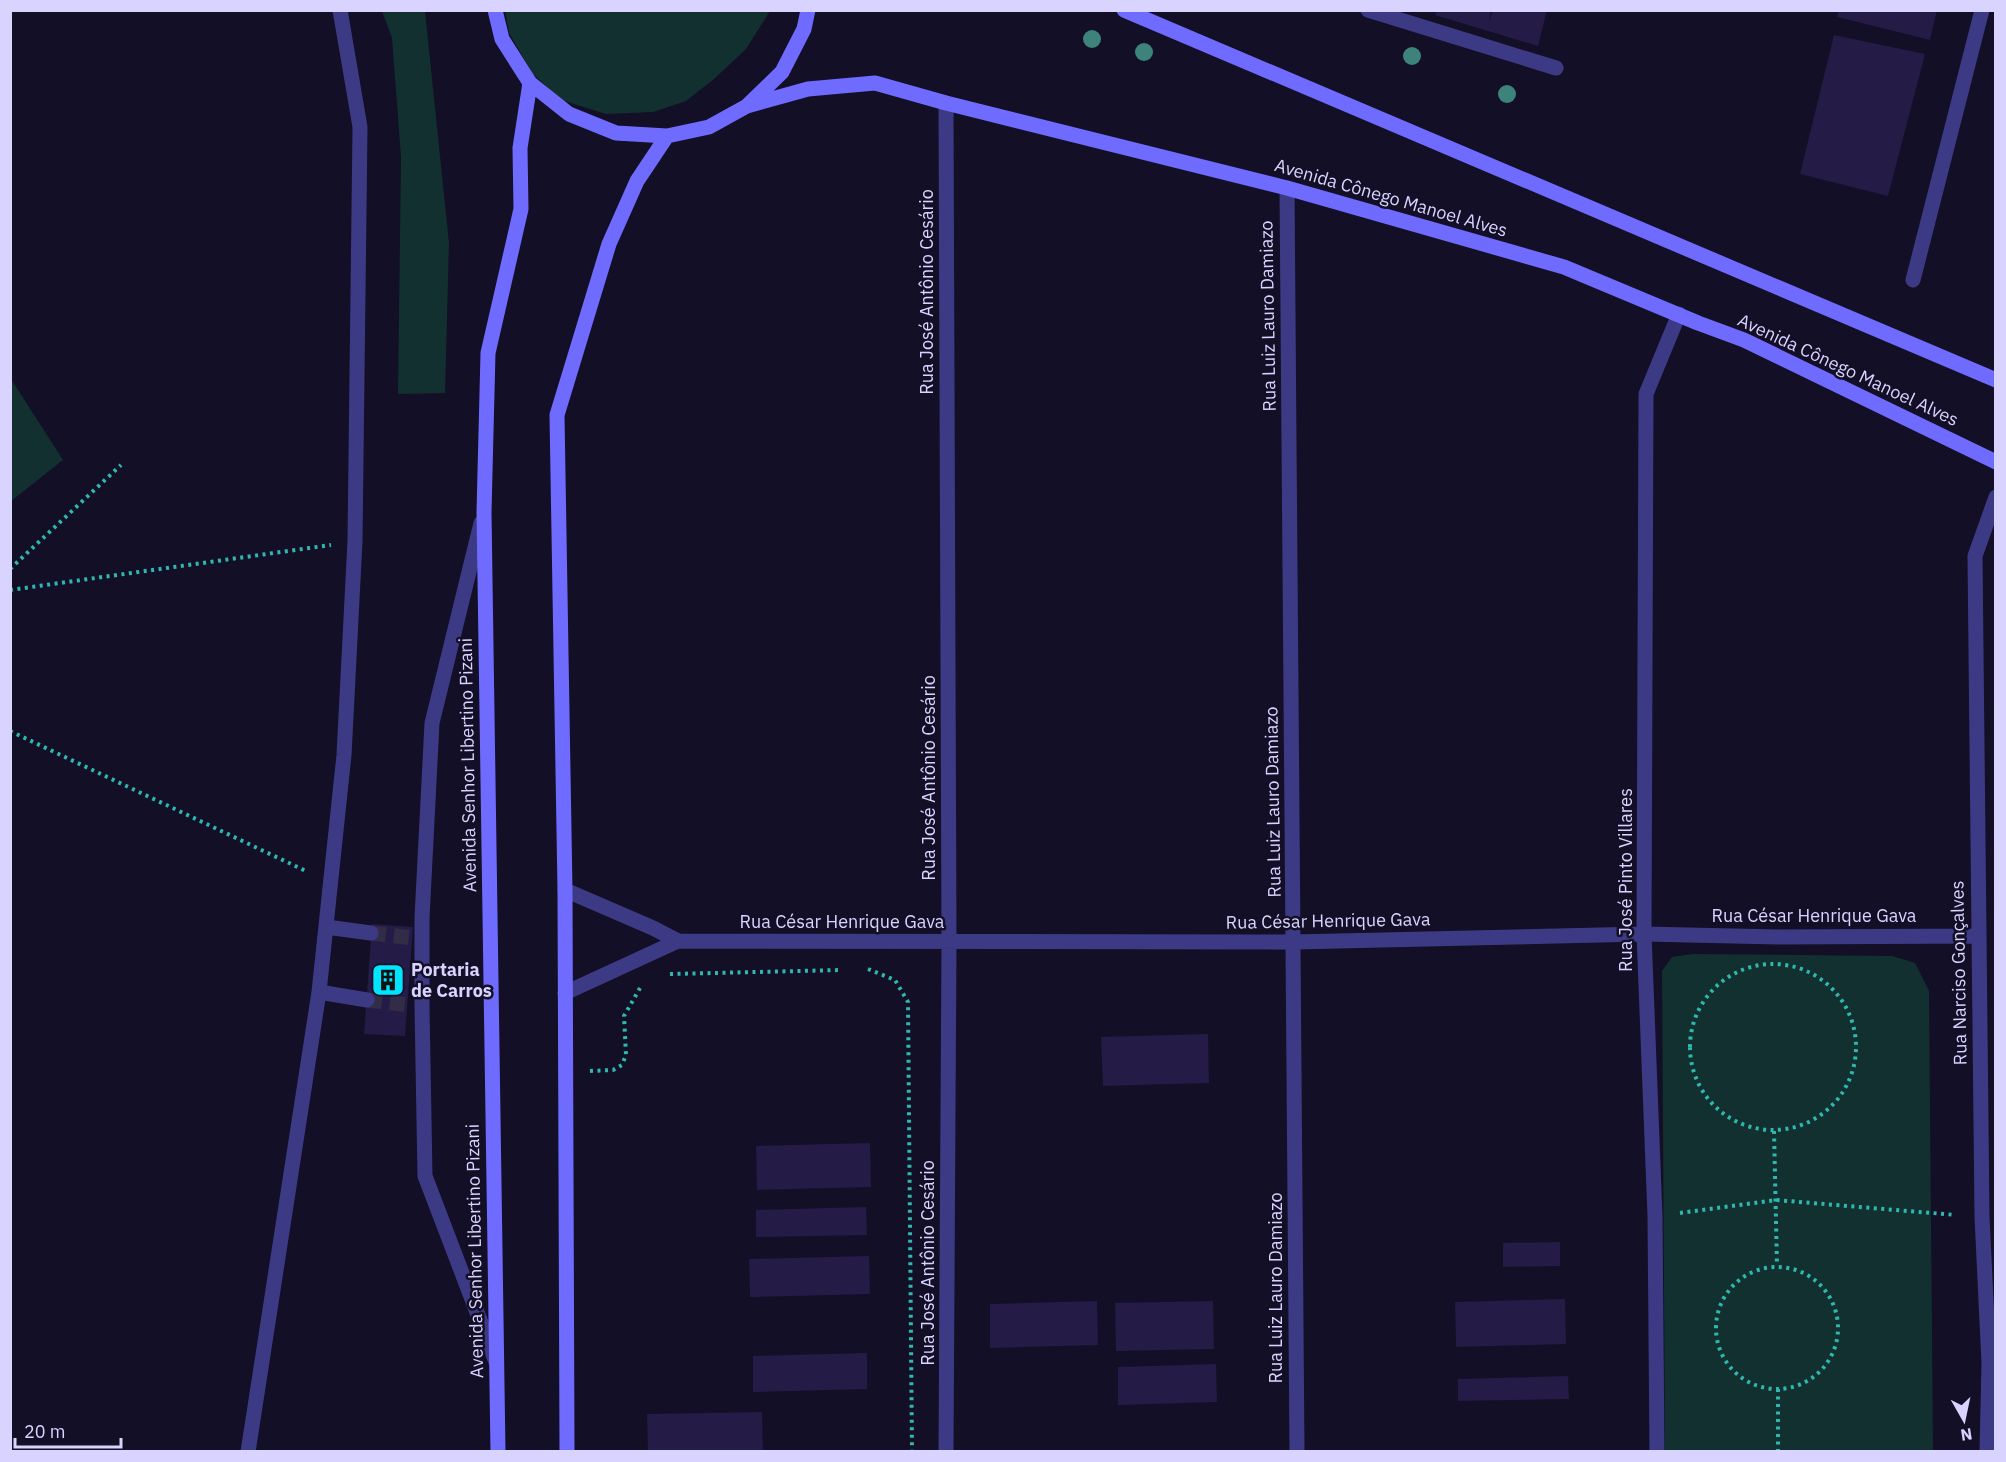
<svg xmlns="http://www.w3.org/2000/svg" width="2006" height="1462" font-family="'IBM Plex Sans',sans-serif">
	<rect width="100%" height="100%" fill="#130f26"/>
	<path fill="#12302f" d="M382,11H425L449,243L445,393L398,394L401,157L392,38Z
		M505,11H770L746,49L714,79L686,101L653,112L606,114L561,100L533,74L509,33Z
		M11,379L63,460L11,501H10Z
		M1693,954L1892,956L1915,963L1929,991L1933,1451H1665L1662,971L1672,957Z"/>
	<path fill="#241b47" d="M1437,10H1491L1489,22L1493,10H1547L1538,46L1435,15Z
		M1839,10H1937L1930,40L1837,17Z
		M1834,35L1925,54L1888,196L1800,174Z
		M372,924L413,927L405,1036L364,1034Z
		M1208,1034L1209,1083L1103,1086L1101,1037Z
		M870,1143L871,1187L757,1190L756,1146Z
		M866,1207L867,1235L756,1237V1210Z
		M1560,1242V1266L1503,1267V1243Z
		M869,1256L870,1294L750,1297L749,1259Z
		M1565,1299L1566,1344L1456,1347L1455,1302Z
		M1097,1301L1098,1345L990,1348V1304Z
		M1213,1301L1214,1349L1116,1351L1115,1303Z
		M867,1353V1389L753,1392V1356Z
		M1216,1364L1217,1402L1118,1405V1367Z
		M1568,1376L1569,1399L1458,1401V1379Z
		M762,1412L763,1452H648L647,1414Z"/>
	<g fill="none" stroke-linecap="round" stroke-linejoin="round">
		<path stroke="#312d47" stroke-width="15" stroke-dasharray="15 8" stroke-linecap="butt" d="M371,933L413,938
			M367,1000L408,1005"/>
		<path stroke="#2fb8b0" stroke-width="4" stroke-dasharray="3 4.5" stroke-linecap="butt" d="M10,569L121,465
			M10,590L331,545
			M10,731L308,872
			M1690 1047a83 83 0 1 1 166 0a83 83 0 1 1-166 0Z
			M868,969L895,980L908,1002L912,1452
			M670,974L842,970
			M590,1071L613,1070L622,1065L626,1055L624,1016L640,988
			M1774,1131L1777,1266
			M1680,1213L1776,1200L1956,1215
			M1716 1328a61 61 0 1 1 122 0a61 61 0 1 1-122 0Z
			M1778,1452V1389"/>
		<path stroke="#3d3a85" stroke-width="15" d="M1913,280L1982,10"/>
		<path stroke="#3d3a85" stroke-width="15" d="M1368,10L1556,68
			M946,103L949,942L946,1452
			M1287,188L1297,1452
			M481,523L432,723L422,918V1007L425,1176L496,1362
			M565,890L653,928L678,941
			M326,927L371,933
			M319,992L367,1000
			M565,993L678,941L1294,942L1644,934L1778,937L1978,936
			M248,1452L319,992L344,755L355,541L360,127L340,10
			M1657,1452L1655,1216L1644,934L1646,394L1679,314
			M1987,1452L1989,1363L1982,1217L1975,556L1996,497"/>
		<path stroke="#6f6bff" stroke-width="15" d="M495,10L502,39L530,83L569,114L616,133L667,136L709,127L747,106L782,72L804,29L808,10
			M1124,10L1996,380
			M747,106L808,89L875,83L946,103L1287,188L1564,267L1698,323L1744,340L1996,462
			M498,1452L484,512L488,353L521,209L520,148L530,83
			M567,1452L565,890L557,415L609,244L637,181L667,136"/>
	</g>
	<g fill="#3d827b">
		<circle cx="1092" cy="39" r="9"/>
		<circle cx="1144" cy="52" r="9"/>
		<circle cx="1412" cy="56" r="9"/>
		<circle cx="1507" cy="94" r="9"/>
	</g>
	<defs>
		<g id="building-square" transform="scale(1.725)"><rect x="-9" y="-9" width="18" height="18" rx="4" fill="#00e5ff" stroke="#130f26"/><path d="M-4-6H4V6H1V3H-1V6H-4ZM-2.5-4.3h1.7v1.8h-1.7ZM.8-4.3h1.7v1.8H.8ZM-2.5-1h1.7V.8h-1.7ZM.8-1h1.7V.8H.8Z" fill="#111"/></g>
	</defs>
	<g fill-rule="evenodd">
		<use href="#building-square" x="388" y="980"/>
	</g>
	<g text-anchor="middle" stroke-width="5" stroke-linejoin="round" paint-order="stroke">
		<g font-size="18" fill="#d9d4ff" stroke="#130f26">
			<text transform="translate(1391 198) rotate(16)" y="6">Avenida Cônego Manoel Alves</text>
			<text transform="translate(927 292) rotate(-90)" y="6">Rua José Antônio Cesário</text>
			<text transform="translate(1268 316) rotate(-91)" y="6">Rua Luiz Lauro Damiazo</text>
			<text transform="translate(1848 370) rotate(25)" y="6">Avenida Cônego Manoel Alves</text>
			<text transform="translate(468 765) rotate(-91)" y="6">Avenida Senhor Libertino Pizani</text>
			<text transform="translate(929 778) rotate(-90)" y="6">Rua José Antônio Cesário</text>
			<text transform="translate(1273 802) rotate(-91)" y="6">Rua Luiz Lauro Damiazo</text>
			<text transform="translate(1626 880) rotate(-90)" y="6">Rua José Pinto Villares</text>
			<text x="1814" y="922">Rua César Henrique Gava</text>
			<text transform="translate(1328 921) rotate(-1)" y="6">Rua César Henrique Gava</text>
			<text x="842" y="928">Rua César Henrique Gava</text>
			<text transform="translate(1959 973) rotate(-91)" y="6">Rua Narciso Gonçalves</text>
			<text transform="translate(475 1251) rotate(-91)" y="6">Avenida Senhor Libertino Pizani</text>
			<text transform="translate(928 1263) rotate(-90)" y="6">Rua José Antônio Cesário</text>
			<text transform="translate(1276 1288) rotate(-90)" y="6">Rua Luiz Lauro Damiazo</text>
		</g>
		<g font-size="18" font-weight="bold" fill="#d9d4ff" stroke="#130f26" text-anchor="start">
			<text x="411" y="976">Portaria<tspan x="411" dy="21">de Carros</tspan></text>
		</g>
	</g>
	<rect width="2006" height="1462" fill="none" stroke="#d9d4ff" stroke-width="24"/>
	<g transform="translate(1964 1420) rotate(171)" stroke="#130f26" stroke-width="4.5" paint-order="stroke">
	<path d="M0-4.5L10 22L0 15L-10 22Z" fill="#d9d4ff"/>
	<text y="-9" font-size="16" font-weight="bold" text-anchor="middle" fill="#d9d4ff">N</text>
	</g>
	<path d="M15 1438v9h106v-9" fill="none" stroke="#d9d4ff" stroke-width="3"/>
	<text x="24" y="1438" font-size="18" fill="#d9d4ff" stroke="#130f26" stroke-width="4.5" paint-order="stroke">20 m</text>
</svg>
